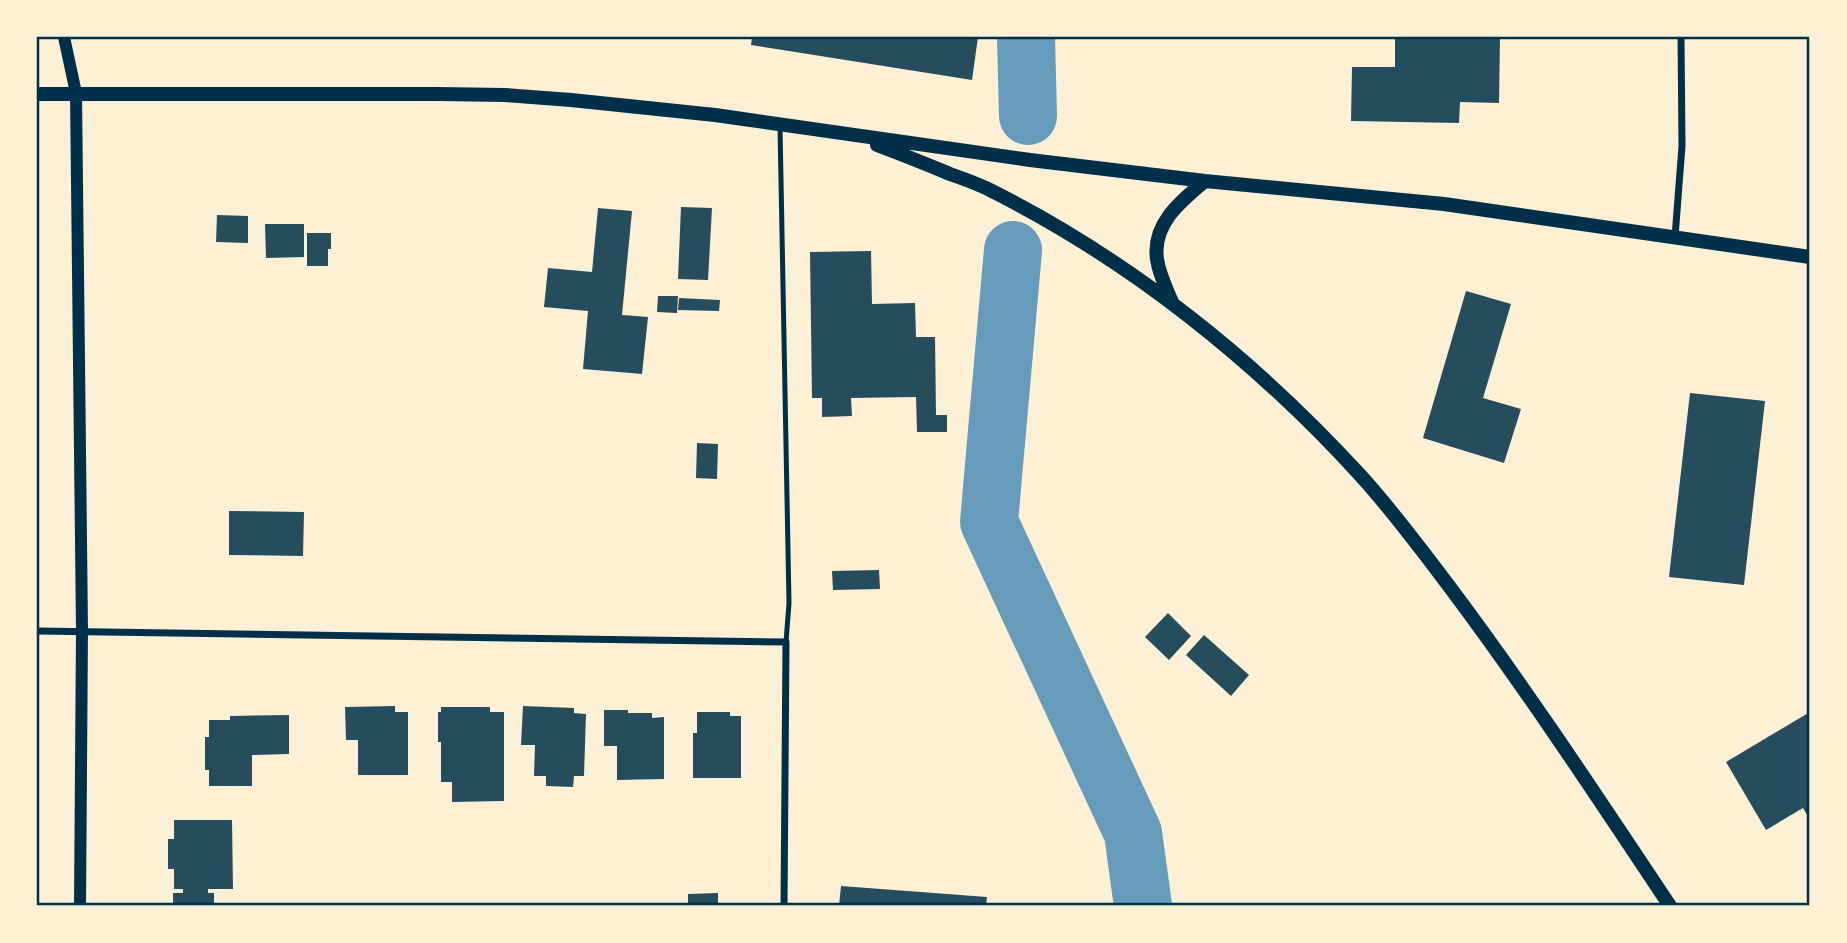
<svg xmlns="http://www.w3.org/2000/svg" width="1847" height="943" font-family="'IBM Plex Sans',sans-serif">
	<rect width="100%" height="100%" fill="#fdf0d5"/>
	<g fill="none" stroke-linecap="round" stroke-linejoin="round">
		<path stroke="#669bbc" stroke-width="58" d="M1026,37L1028,116
			M1013,250L989,522L1133,833L1143,906"/>
	</g>
	<path fill="#264d5e" d="M752,37H978L972,80L751,45Z
		M1395,37H1500L1499,103L1460,102L1459,123L1351,121L1352,67H1395Z
		M681,207L712,208L708,280L678,279Z
		M598,208L632,211L622,315L648,317L642,374L583,369L588,311L544,307L548,268L592,272Z
		M217,215L248,216V243L216,242Z
		M265,224H304V257L266,258Z
		M307,233H331V249H328V266H307Z
		M871,251L872,304L915,303L916,337H935L936,415H947V432H917L916,397L851,398L852,416L822,417V398H812L810,252Z
		M1466,291L1511,304L1483,398L1521,409L1504,463L1423,438Z
		M658,296H678L677,313L657,312Z
		M679,298L720,300L719,311L678,310Z
		M1690,393L1765,401L1744,585L1669,577Z
		M697,443L718,444L717,479L696,478Z
		M229,511L304,512L303,556L229,555Z
		M879,570L880,589L833,590L832,571Z
		M1168,613L1191,636L1169,660L1145,637Z
		M1204,635L1249,675L1231,696L1186,655Z
		M395,706V712H408V775H358V740H346L345,707Z
		M523,706L574,708V713L586,714L584,776H574L573,787L546,786V776H534L535,745H521Z
		M441,707H490V712H504V801L452,802V782H441V742H438V712H441Z
		M604,710H628V713H652V718L664,717V779L617,780V746H604Z
		M697,712H730V716H741V778H693V733H697Z
		M1810,712V820L1803,808L1766,830L1726,762Z
		M289,715V754L252,755V786H209V770H205V737H209V720H230V716Z
		M174,820H232L233,889H208V893H214V906H173V893H183V889H174V869H168V839H174Z
		M841,886L987,897L986,906H839Z
		M718,893V906H688V894Z"/>
	<g fill="none" stroke-linecap="round" stroke-linejoin="round">
		<path stroke="#003049" stroke-width="5" d="M780,127L789,603L786,642"/>
		<path stroke="#003049" stroke-width="7" d="M1675,237L1682,146L1681,37
			M37,631L786,642L784,906"/>
		<path stroke="#003049" stroke-width="12" d="M64,37L76,93L82,630L80,906"/>
		<path stroke="#003049" stroke-width="14" d="M37,94H439L505,95L571,100L715,115L1030,160L1205,181L1444,204L1810,257
			M877,145C901,154 926,164 950,174C964,179 979,184 992,191C1131,261 1256,361 1361,476C1392,510 1421,549 1449,586C1527,690 1598,798 1670,906
			M1172,302C1166,288 1159,274 1157,259C1152,224 1181,201 1205,181"/>
	</g>
	<rect width="1847" height="943" fill="none" stroke="#fdf0d5" stroke-width="77"/>
	<rect x="38" y="38" width="1770" height="866" fill="none" stroke="#003049" stroke-width="2.5"/>
</svg>
